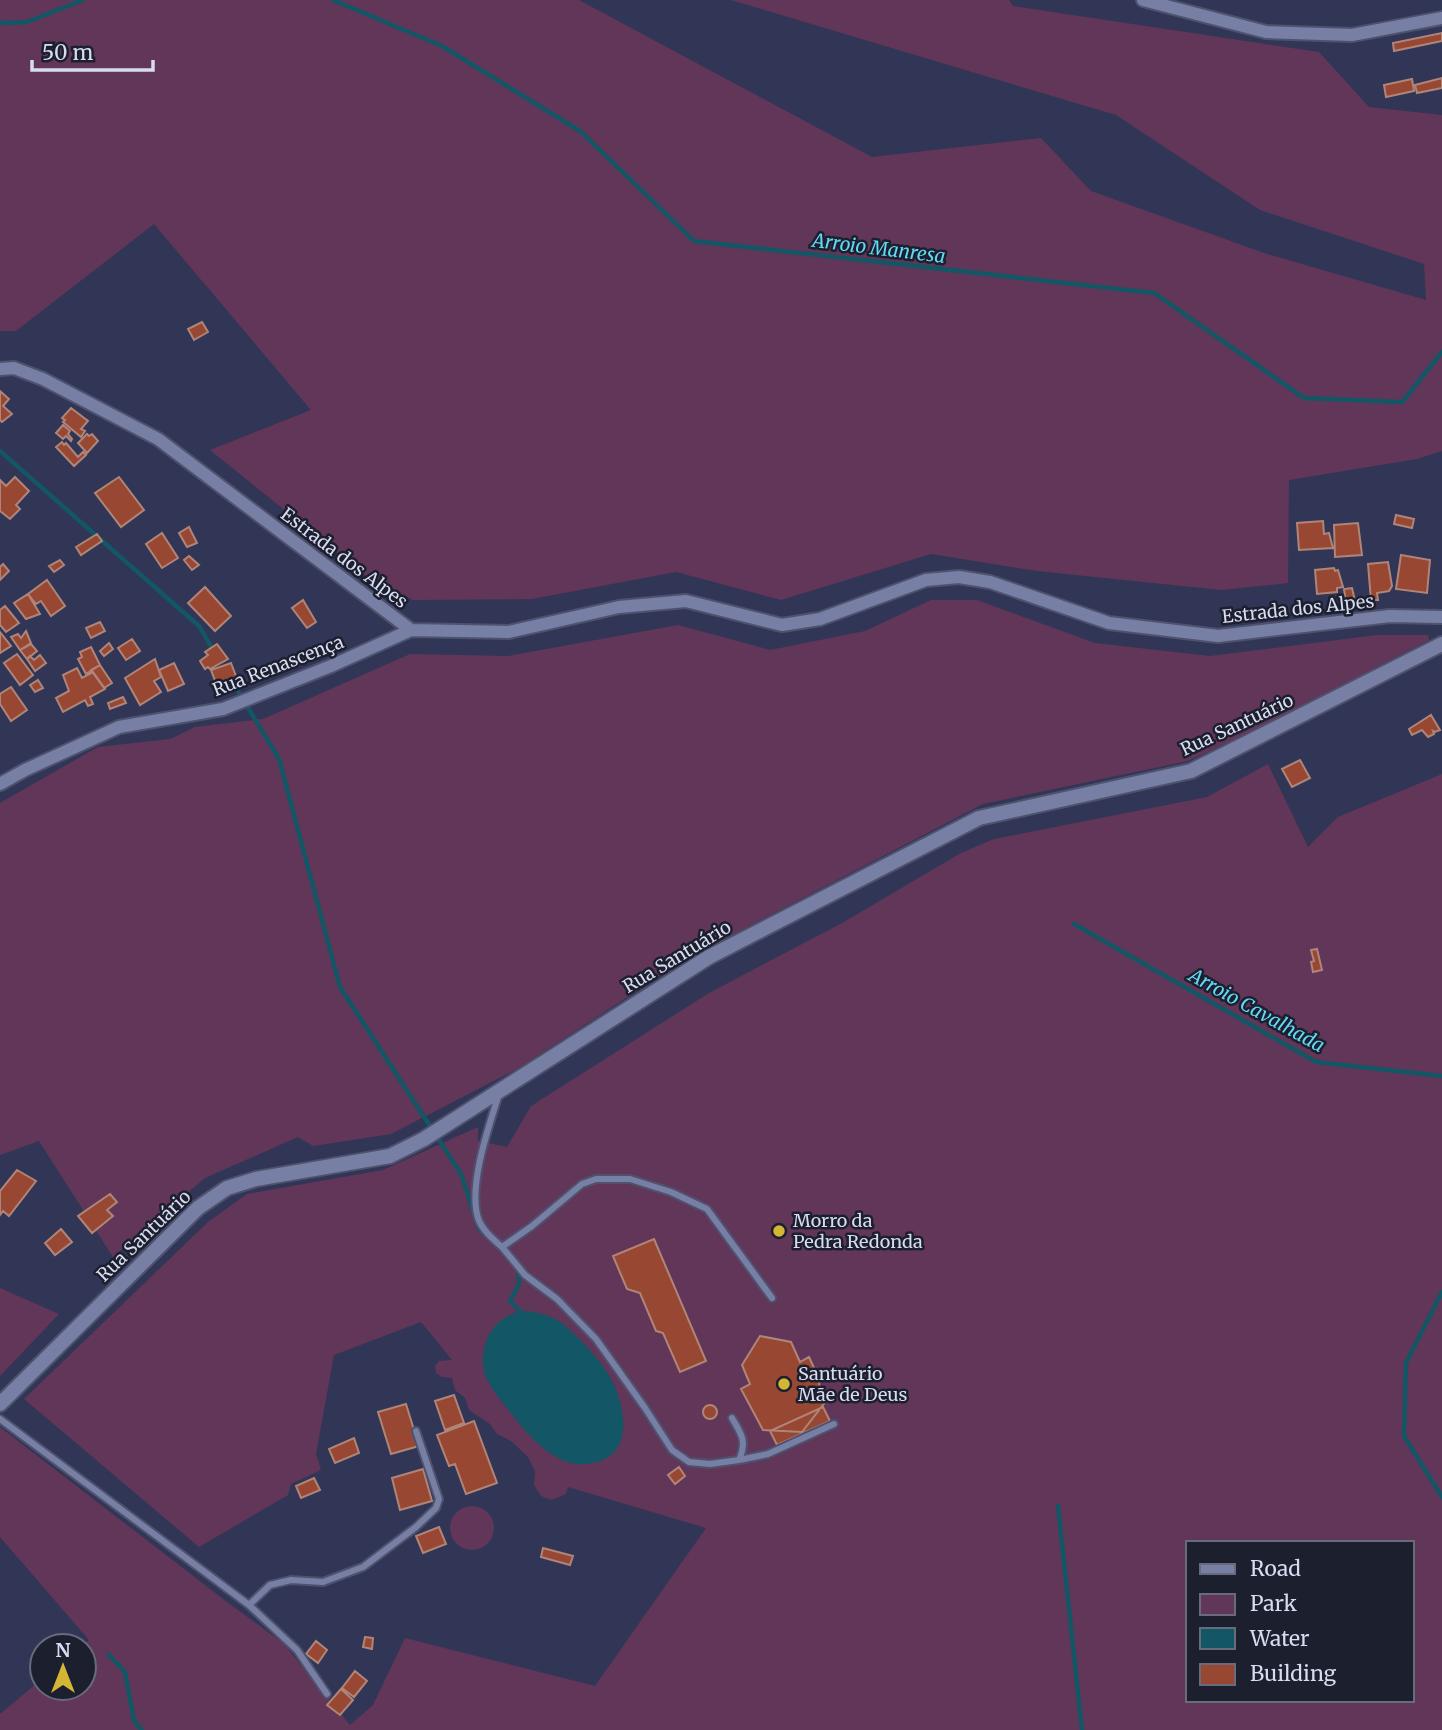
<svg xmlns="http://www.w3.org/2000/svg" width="1442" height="1730" font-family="Merriweather,serif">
	<rect width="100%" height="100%" fill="#313656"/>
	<path fill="#623658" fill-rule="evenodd" d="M0,0H579L872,157L1041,138L1091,191L1267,254L1426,300L1424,264L1260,210L1116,115L731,0H1009L1013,6L1319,52L1369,107L1442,115V451L1417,459L1289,480L1288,583L1221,590L1037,571L931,554L781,600L676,572L532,599L413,600L365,575L210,450L311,410L154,224L16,331H0Z
		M931,600H977L1095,643L1210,656L1377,635H1428L1429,640L1249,733L1188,761L983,804L686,959L517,1069L391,1134L313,1146L298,1137L205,1178L113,1257L39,1141L0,1155V803L98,747L170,739L195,727L263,719L410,654L508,656L678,625L770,650L865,631Z
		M1268,764L1308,847L1338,817L1442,774V1730H0V1714L42,1679V1688H84V1646H82L89,1640L0,1537V1427L227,1602L283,1643L350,1725L373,1705L405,1638L595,1686L706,1528L568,1487L566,1494L551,1500L541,1496L534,1485L535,1471L528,1457L511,1441L497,1434L490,1424L469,1410L465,1398L455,1390L452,1378L442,1377L436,1373L435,1366L439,1361L452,1360L421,1322L334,1355L316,1454L321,1470L291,1484L288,1495L199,1547L24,1399L208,1222L247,1194L383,1170L478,1127V1141L507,1147L531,1106L709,993L842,923L961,853L994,839L1207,797ZM1188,1543H1412V1700H1188Z
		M0,1288L59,1314L0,1376Z
		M450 1528a22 22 0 1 1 44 0a22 22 0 1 1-44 0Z"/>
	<path fill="#135665" d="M527,1311C540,1313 552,1316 562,1323C576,1334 600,1360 609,1375C627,1407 636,1459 587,1464C555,1468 527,1434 510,1412C502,1402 491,1389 486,1377C477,1353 488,1324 512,1314C516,1312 523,1312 527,1311Z"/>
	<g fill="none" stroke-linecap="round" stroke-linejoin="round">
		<path stroke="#135665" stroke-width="4.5" d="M333,0L442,46L580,131L694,241L1154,293L1304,398L1402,402L1442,352
			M0,23L27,22L83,0
			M0,451L199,626L215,653
			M232,681L279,759L340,987L461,1174L479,1229L486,1236
			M1074,924L1316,1062L1442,1076
			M518,1266L519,1284L510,1301L524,1315
			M1442,1292L1406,1363L1404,1436L1442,1497
			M1058,1506L1082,1730
			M109,1655L125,1672L134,1721L142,1730"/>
	</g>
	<path fill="#974732" stroke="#b08579" stroke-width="2" d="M1442,33V41L1394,51L1393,43Z
		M1442,78V88L1417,93L1415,85Z
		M1412,79L1414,91L1386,97L1384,85Z
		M202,322L208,332L194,340L188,329Z
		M0,391L9,399L3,406L12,414L2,422L0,420Z
		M71,408L88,421L81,429L85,431L81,437L63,422L65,420L62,418Z
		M63,425L70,431L68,434L72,439L71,441L66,436L63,439L56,433Z
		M87,434L89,436L92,434L98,441L87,453L78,443Z
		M62,442L64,445L66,443L78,457L83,452L86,455L74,466L56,447Z
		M15,477L29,491L16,505L20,509L10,519L0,511V480L6,486Z
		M119,477L144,510L121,527L95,493Z
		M1396,515L1414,519L1412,528L1394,524Z
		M1323,521L1324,534L1329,533L1333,548L1299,550L1297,523Z
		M1358,523L1362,555L1335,557L1334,525Z
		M189,527L197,543L187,547L179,533Z
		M162,533L178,558L162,568L146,544Z
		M97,534L102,541L81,555L76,547Z
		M1401,555L1430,560L1427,593L1396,589Z
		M189,556L199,565L192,570L184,560Z
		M60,560L64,565L54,572L49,566Z
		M1388,562L1392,586L1389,591L1377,593L1378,600H1371L1368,564Z
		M3,564L9,571L0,580V567Z
		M1334,568L1335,571L1338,570L1343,587L1337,588V592L1317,594L1315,570Z
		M47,580L65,606L51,616L41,601L36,604L28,594Z
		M205,587L231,616L215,631L188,603Z
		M1352,588L1355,601L1346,602L1344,589Z
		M28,594L40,614L26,619L14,603Z
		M303,600L316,622L307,628L292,608Z
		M5,606L19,623L6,632L0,625V610Z
		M100,622L105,631L91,638L86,628Z
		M26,631L31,643L20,650L11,637L18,634L21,638Z
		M0,632L11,646L0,653Z
		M132,639L140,651L126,660L118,648Z
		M109,643L113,649L104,656L100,651Z
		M31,644L37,651L27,659L20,650Z
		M217,644L228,659L210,669L208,667L205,669L200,661L208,655L205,652Z
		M91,647L100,665L86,674L78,659L82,657L80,652Z
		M17,654L33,675L20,685L4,663Z
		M40,655L46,663L35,671L27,659L30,656L34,660Z
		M155,659L161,677L154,681L161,692L140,705L125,678Z
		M174,663L184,684L168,691L159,670Z
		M231,663L239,684L219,691L211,670Z
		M100,665L112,683L104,688L91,670Z
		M77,668L82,678L93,672L105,689L90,697L93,704L88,706L85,700L63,712L56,698L69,691L63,675Z
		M38,680L43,688L35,692L30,685Z
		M11,687L27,710L11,721L0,704V694Z
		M123,697L126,703L110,709L108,703Z
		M1431,715L1440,730L1435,732L1433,731L1434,734L1428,737L1422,730L1412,735L1409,729Z
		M1300,760L1310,778L1292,787L1282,769Z
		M1317,949L1322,970L1313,972L1311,962L1314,961L1311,950Z
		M17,1170L36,1181L9,1216L3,1211L0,1215V1191Z
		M110,1194L117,1202L107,1210L113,1216L92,1233L78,1216Z
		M61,1229L72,1242L55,1255L45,1243Z
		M654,1239L706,1361L680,1372L663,1333L656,1331L640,1293L627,1289L613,1256Z
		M760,1336L791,1342L800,1362L809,1357L820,1381L819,1384L826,1401L802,1432L763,1430L741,1389L750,1384L742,1365Z
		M454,1395L464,1423L445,1430L435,1401Z
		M406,1404L419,1446L391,1454L378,1412Z
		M703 1412a7 7 0 1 1 14 0a7 7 0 1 1-14 0Z
		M823,1407L830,1421L777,1445L770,1431Z
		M474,1421L497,1483L466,1494L455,1464L449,1466L437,1435Z
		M354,1438L359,1453L335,1463L329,1449Z
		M679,1467L685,1476L675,1484L668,1475Z
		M423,1469L432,1501L400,1510L392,1478Z
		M314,1478L320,1490L301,1498L296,1486Z
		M439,1527L446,1544L423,1553L416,1536Z
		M543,1548L573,1556L570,1565L541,1557Z
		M365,1637L373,1638L372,1649L363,1647Z
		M316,1641L327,1650L318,1663L306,1654Z
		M355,1671L367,1681L354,1697L342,1688Z
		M341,1689L353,1700L340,1715L327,1705Z"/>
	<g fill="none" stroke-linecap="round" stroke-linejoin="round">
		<g stroke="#4e526e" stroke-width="10">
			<path id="service" d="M499,1094C489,1126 468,1185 478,1218C482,1230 493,1239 502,1247L532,1226L582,1184L596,1179H630L671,1192L707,1209L772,1298
				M502,1247L525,1275L557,1299L596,1339L645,1408L672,1450L689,1462L710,1464L739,1460C747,1441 742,1435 732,1418
				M0,1419L249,1605L297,1650L327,1694
				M739,1460L768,1454L834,1424
				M249,1605L270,1585L291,1580L323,1582L363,1567L416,1527L436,1508L439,1499L416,1431"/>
		</g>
		<g stroke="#4e526e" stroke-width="16">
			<path id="minor" d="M1143,0L1266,32L1352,35L1442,18
				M0,369L14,368L43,379L158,439L411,630L509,632L619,607L686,601L782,625L820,619L926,580L959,577L990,582L1109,623L1218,636L1390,616L1442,617
				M0,784L25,770L119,727L223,709L331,666L411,630"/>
		</g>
		<g stroke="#4e526e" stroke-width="18">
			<path id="tertiary" d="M0,1404L198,1208L227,1188L256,1179L390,1156L424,1139L709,957L979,818L1191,771L1442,644"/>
		</g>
		<use href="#service" stroke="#787fa4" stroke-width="6"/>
		<use href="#minor" stroke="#787fa4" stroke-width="12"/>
		<use href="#tertiary" stroke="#787fa4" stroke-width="14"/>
	</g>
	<g fill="#d3b635" stroke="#1c1f2e" stroke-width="2.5">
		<circle cx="779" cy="1231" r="7"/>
		<circle cx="784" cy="1384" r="7"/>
	</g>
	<g text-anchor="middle" stroke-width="5" stroke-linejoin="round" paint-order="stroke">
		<g font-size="18" fill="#d8dcf1" stroke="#1c1f2e">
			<text transform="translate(344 558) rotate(37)" y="6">Estrada dos Alpes</text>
			<text transform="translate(1298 609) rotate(-6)" y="6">Estrada dos Alpes</text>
			<text transform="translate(278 666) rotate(-21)" y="6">Rua Renascença</text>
			<text transform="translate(1237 725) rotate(-25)" y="6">Rua Santuário</text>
			<text transform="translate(677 957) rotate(-31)" y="6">Rua Santuário</text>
			<text transform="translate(144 1236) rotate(-44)" y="6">Rua Santuário</text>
		</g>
		<g font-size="18" fill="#d8dcf1" stroke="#1c1f2e" text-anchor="start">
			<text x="793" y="1227">Morro da<tspan x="793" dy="21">Pedra Redonda</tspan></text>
			<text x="798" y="1380">Santuário<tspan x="798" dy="21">Mãe de Deus</tspan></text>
		</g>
		<g font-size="19" font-style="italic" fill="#62daf7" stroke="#1c1f2e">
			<text transform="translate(879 248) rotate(7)" y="7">Arroio Manresa</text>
			<text transform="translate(1257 1010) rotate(29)" y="7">Arroio Cavalhada</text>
		</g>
	</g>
	<rect x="1186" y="1541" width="228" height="161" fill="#1c1f2e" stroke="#676b7c" stroke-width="2"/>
	<rect x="1200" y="1564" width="35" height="10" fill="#787fa4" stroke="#676b7c" stroke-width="2"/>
	<text x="1250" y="1576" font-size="21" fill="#d8dcf1">Road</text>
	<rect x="1200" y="1594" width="35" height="21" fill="#623658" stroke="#676b7c" stroke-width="2"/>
	<text x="1250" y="1611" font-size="21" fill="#d8dcf1">Park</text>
	<rect x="1200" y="1628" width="35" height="21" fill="#135665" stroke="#676b7c" stroke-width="2"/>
	<text x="1250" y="1646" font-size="21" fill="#d8dcf1">Water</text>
	<rect x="1200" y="1664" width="35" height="21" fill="#974732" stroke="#676b7c" stroke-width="2"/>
	<text x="1250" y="1681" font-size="21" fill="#d8dcf1">Building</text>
	<g transform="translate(63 1667)"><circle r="33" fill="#1c1f2e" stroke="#676b7c" stroke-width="2"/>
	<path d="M0-5L12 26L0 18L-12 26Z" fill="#d3b635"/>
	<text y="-10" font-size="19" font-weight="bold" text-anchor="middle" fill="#d8dcf1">N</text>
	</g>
	<path d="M32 60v10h121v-10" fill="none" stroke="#d8dcf1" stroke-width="3.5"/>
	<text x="42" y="60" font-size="21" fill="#d8dcf1" stroke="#1c1f2e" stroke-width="5" paint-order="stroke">50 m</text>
</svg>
